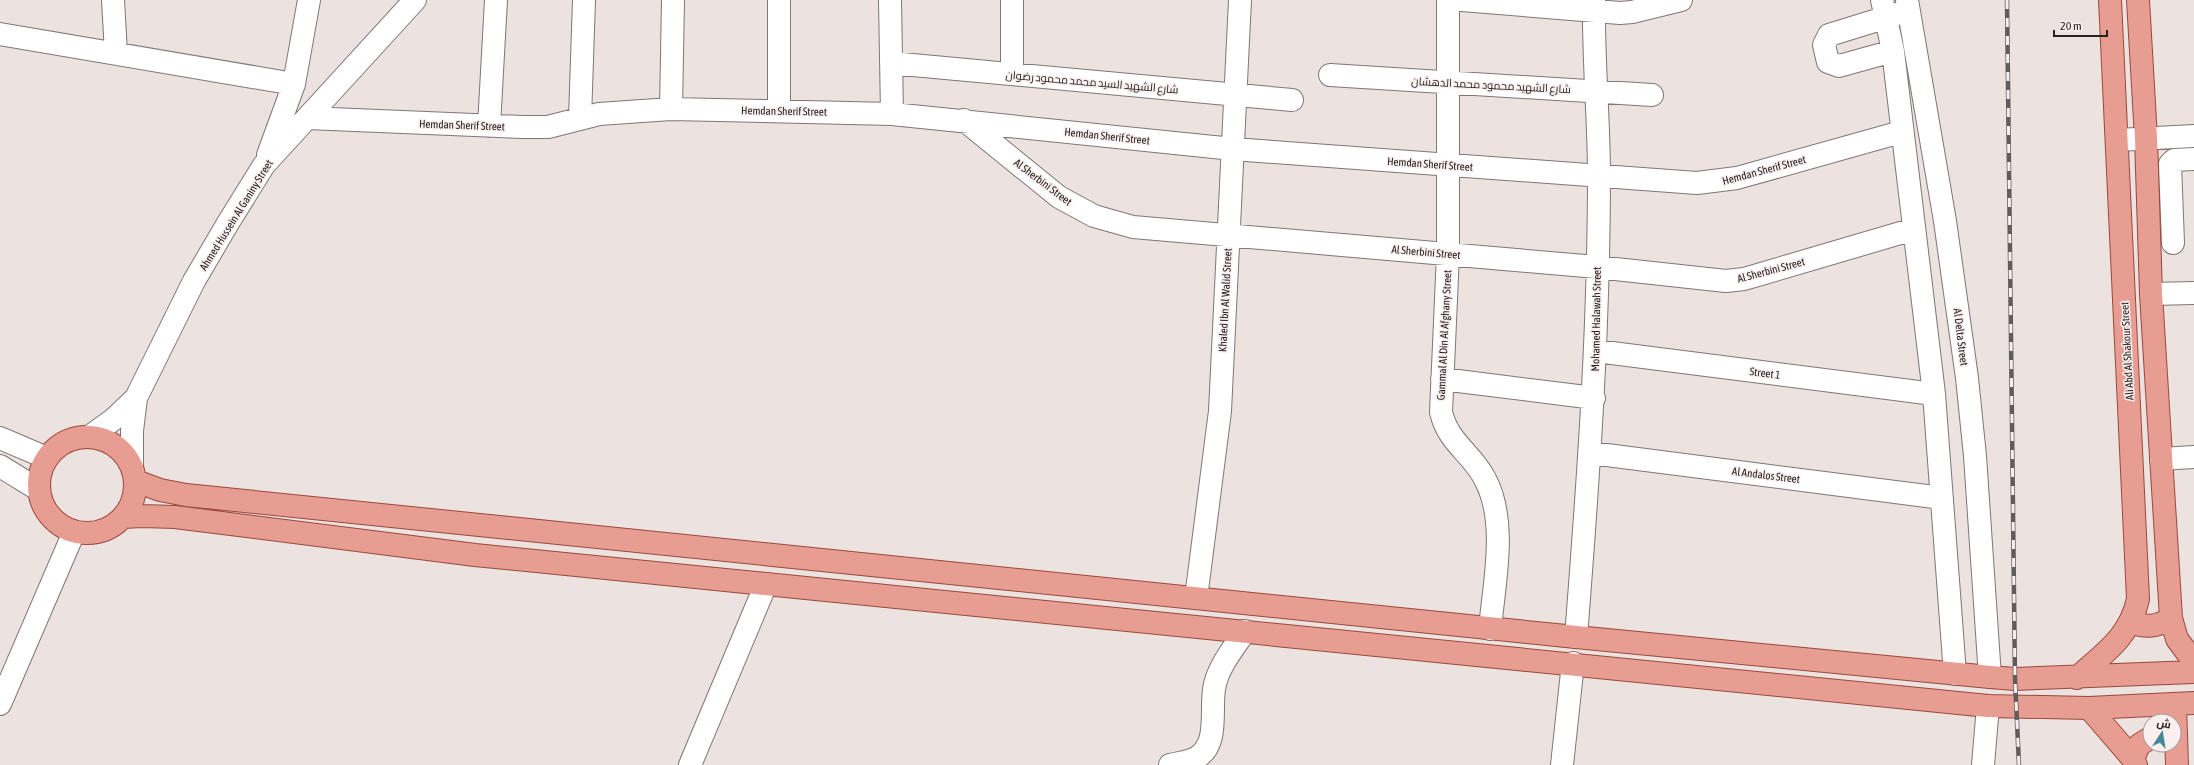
<svg xmlns="http://www.w3.org/2000/svg" width="2194" height="765" font-family="'Asap Condensed',Cairo,sans-serif">
	<rect width="100%" height="100%" fill="#ece2e0"/>
	<g fill="none" stroke-linecap="round" stroke-linejoin="round">
		<g stroke="#7f7675" stroke-width="24">
			<path id="minor" d="M113,0L116,53
				M890,0L892,114
				M1448,0V254L1441,412C1448,443 1472,453 1485,479C1508,522 1494,582 1490,629
				M1462,0L1620,13L1632,12L1681,0
				M1882,0L1893,51L1934,394L1955,674
				M1907,0L1945,221L1967,378L1975,456L1990,677
				M0,34L294,84
				M1893,51L1839,66L1828,62L1824,45L1829,35L1900,13
				M891,63L1292,100
				M1012,74V0
				M1330,75L1652,95
				M671,109L673,0
				M779,110V0
				M307,118L523,127H548L599,114L671,109L892,114L1233,149L1697,183L1737,178L1901,132
				M580,119L584,0
				M964,120L1059,197L1094,216L1133,227L1597,267L1726,281L1744,279L1914,229
				M489,126L496,0
				M2118,140L2194,136
				M268,155L294,84L309,0
				M2173,243L2170,164L2174,160L2194,159
				M2151,294L2194,293
				M1596,351L1934,394
				M1442,379L1594,398
				M89,437L114,419L136,398
				M0,438L47,458
				M1591,453L1942,498
				M2161,459L2194,457
				M132,465V431L136,398L194,281L228,223L264,165L415,0
				M0,466L39,490
				M1196,598L1220,411L1240,0
				M1576,637C1588,483 1599,331 1599,176C1599,118 1593,59 1594,0
				M0,704L74,532
				M690,765L766,584
				M1170,765C1178,763 1188,762 1196,758C1221,744 1209,707 1215,684C1220,664 1234,648 1245,631
				M1562,765L1573,663
				M1983,765L1988,706"/>
		</g>
		<g stroke="#9a483b" stroke-width="24">
			<path id="major" d="M2138,0L2146,138L2151,294L2171,618L2177,639L2194,662
				M39 485a48 48 0 1 1 96 0a48 48 0 1 1-96 0Z
				M136,481L160,490L186,495L1576,637L1990,677L2015,679L2194,672
				M124,517L141,516L175,517L475,555L1988,706L2089,708L2194,703
				M2131,622C2146,628 2157,627 2171,618
				M2077,678C2104,653 2130,637 2138,599L2110,0
				M2175,704L2177,765
				M2089,708L2133,759L2136,765
				M2133,759L2139,745L2150,738"/>
		</g>
		<use href="#minor" stroke="#fff" stroke-width="22"/>
		<use href="#major" stroke="#e89d92" stroke-width="22"/>
		<g stroke="#615c5b" stroke-width="4.5">
			<path id="rail" d="M2007,0L2015,679L2019,765"/>
		</g>
		<use href="#rail" stroke="#f9efee" stroke-width="3" stroke-dasharray="9" stroke-linecap="butt"/>
	</g>
	<g text-anchor="middle" stroke-width="3" stroke-linejoin="round" paint-order="stroke">
		<g font-size="11" fill="#262322" stroke="#f9efee">
			<text transform="translate(1092 82) rotate(5)" y="4">شارع الشهيد السيد محمد محمود رضوان</text>
			<text transform="translate(1491 85) rotate(3)" y="4">شارع الشهيد محمود محمد الدهشان</text>
			<text transform="translate(784 111) rotate(1)" y="4">Hemdan Sherif Street</text>
			<text transform="translate(462 125) rotate(2)" y="4">Hemdan Sherif Street</text>
			<text transform="translate(1107 136) rotate(6)" y="4">Hemdan Sherif Street</text>
			<text transform="translate(1430 164) rotate(4)" y="4">Hemdan Sherif Street</text>
			<text transform="translate(1764 170) rotate(-15)" y="4">Hemdan Sherif Street</text>
			<text transform="translate(1043 182) rotate(37)" y="4">Al Sherbini Street</text>
			<text transform="translate(236 215) rotate(-58)" y="4">Ahmed Hussein Al Ganiny Street</text>
			<text transform="translate(1426 252) rotate(5)" y="4">Al Sherbini Street</text>
			<text transform="translate(1771 270) rotate(-15)" y="4">Al Sherbini Street</text>
			<text transform="translate(1225 300) rotate(-87)" y="4">Khaled Ibn Al Walid Street</text>
			<text transform="translate(1596 319) rotate(-89)" y="4">Mohamed Halawah Street</text>
			<text transform="translate(1444 335) rotate(-87)" y="4">Gammal Al Din Al Afghany Street</text>
			<text transform="translate(1961 337) rotate(83)" y="4">Al Delta Street</text>
			<text transform="translate(2127 351) rotate(-93)" y="4">Ali Abd Al Shakour Street</text>
			<text transform="translate(1765 373) rotate(7)" y="4">Street 1</text>
			<text transform="translate(1766 475) rotate(7)" y="4">Al Andalos Street</text>
		</g>
	</g>
	<g transform="translate(2162 733) rotate(12)"><circle r="19" fill="#f9efee" stroke="#a59d9c"/>
	<path d="M0-3L7 15L0 10L-7 15Z" fill="#468799"/>
	<text y="-6" font-size="11" font-weight="bold" text-anchor="middle" fill="#262322">ش</text>
	</g>
	<path d="M2054 30v6h53v-6" fill="none" stroke="#262322" stroke-width="2"/>
	<text x="2060" y="30" font-size="12" fill="#262322" stroke="#f9efee" stroke-width="3" paint-order="stroke">20 m</text>
</svg>
